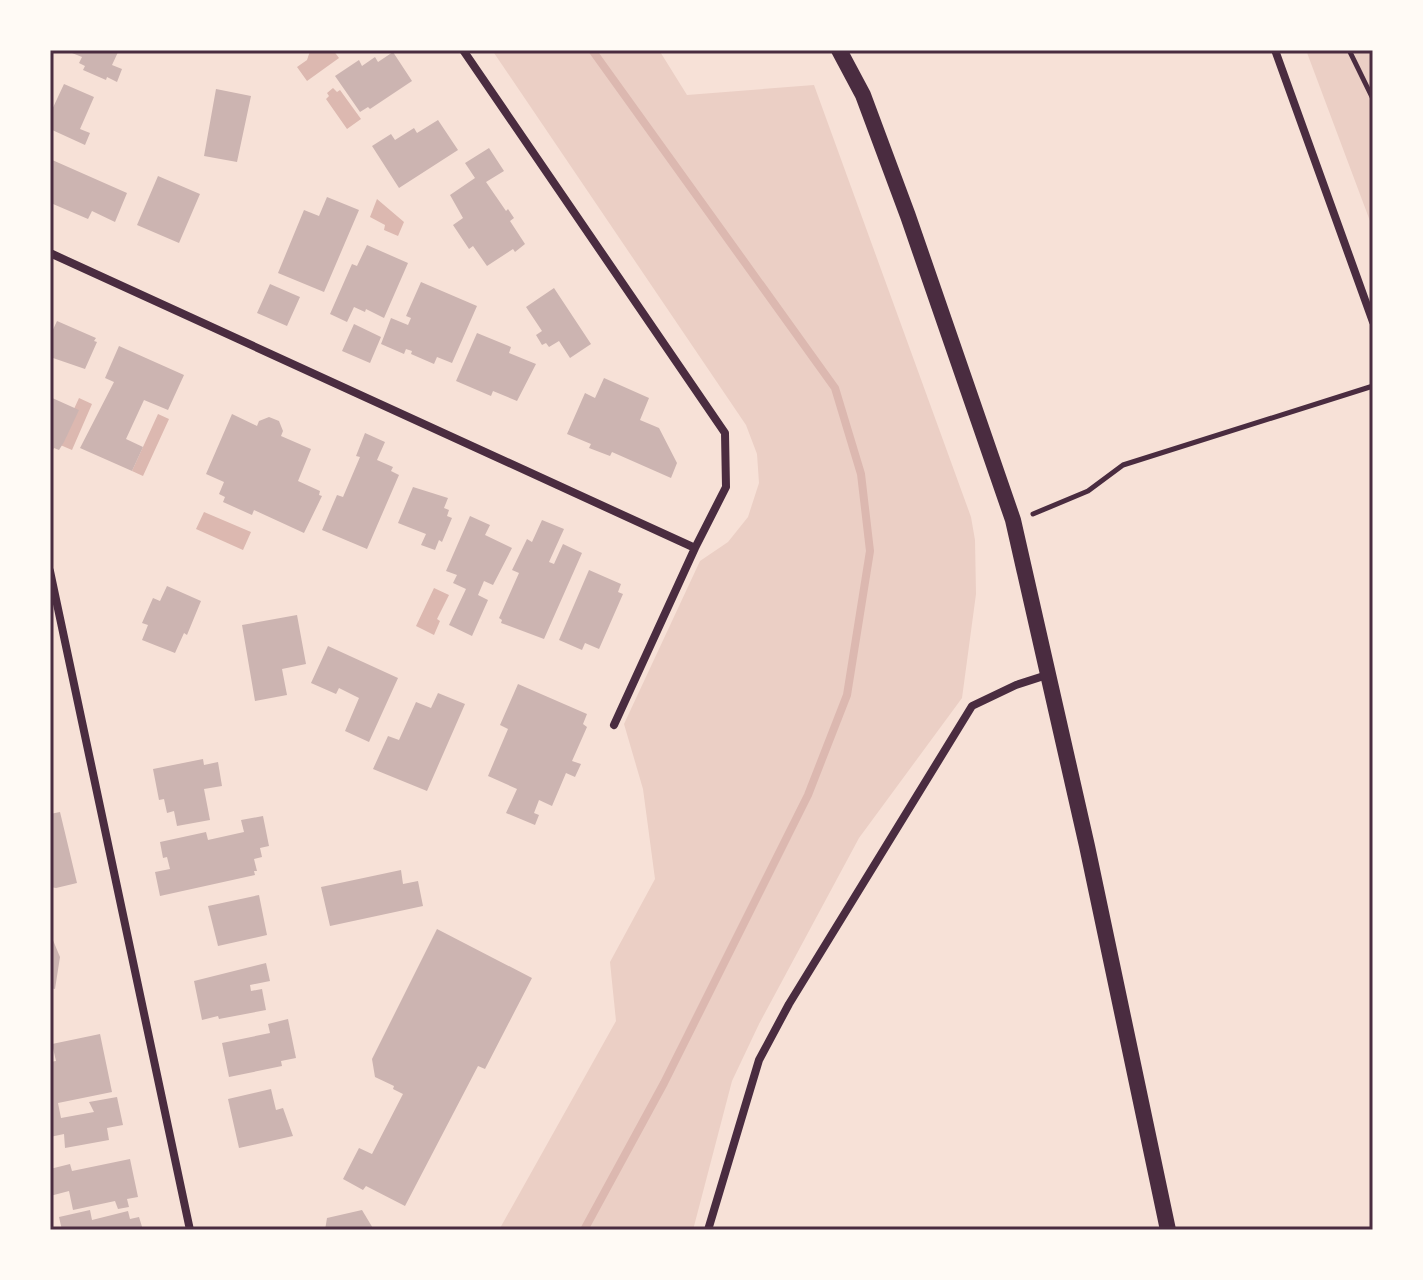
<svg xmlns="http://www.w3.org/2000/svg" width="1423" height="1280" font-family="Jost,sans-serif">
	<rect width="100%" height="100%" fill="#f7e1d7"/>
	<path fill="#ebcfc5" d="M492,50H659L687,95L814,85L971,517L975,540L976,594L962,698L859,838L759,1024L732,1081L693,1230H499L616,1021L610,962L655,879L643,789L624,724L700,561L728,542L748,517L759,483L757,454L746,425Z
		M1306,50H1373V229Z"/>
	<path fill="#dcb8b0" d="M333,50L339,58L307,81L297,67L307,60L310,51Z
		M333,88L337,92L340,90L361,119L347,129L326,99L329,96L327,93Z
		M377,199L404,222L398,236L384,230L385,225L370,217Z
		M79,398L92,404L72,450L58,444Z
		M158,414L169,419L143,476L132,471Z
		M204,512L251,532L243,550L196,529Z
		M434,588L449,595L437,619L440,621L434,635L416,626Z"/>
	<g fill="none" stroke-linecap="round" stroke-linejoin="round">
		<path stroke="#dcb8b0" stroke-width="8" d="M584,1230L664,1083L808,795L847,695L870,551L861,474L835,388L592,50"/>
	</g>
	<path fill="#ccb4b1" d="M73,50H119L112,65L122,69L117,82L107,77L106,80L83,70L85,66L79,63L82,57L72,53Z
		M393,52L412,81L370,109L368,107L360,112L335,76L359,60L362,66L375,57L378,62Z
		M64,84L94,97L80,129L90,133L85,145L50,129V114Z
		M216,89L251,96L237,162L204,156Z
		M438,120L458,150L399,188L372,146L391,134L395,140L414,128L417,133Z
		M489,148L504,171L486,182L506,211L508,209L514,218L510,221L525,244L515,252L513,249L487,266L473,246L469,249L453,225L463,218L450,195L475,178L465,163Z
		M50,159L127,193L115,222L92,211L88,219L53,204L50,211Z
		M158,176L200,194L179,243L137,225Z
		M327,197L359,210L324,292L278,273L304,210L319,216Z
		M367,245L408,263L384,318L366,309L365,312L354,307L347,322L330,314L352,264L357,266Z
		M421,282L477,306L452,363L437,357L434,364L411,354L412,351L406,349L404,354L381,344L391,318L408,325L411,318L406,316Z
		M270,284L300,297L287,326L257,313Z
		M554,288L591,344L570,358L559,341L549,347L546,343L542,345L536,335L542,331L526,307Z
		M57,321L96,338L94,341L97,342L85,369L53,358L50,354V336Z
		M354,324L381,337L370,363L342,351Z
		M477,333L511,347L509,353L536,364L517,401L493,391L491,396L456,381Z
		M119,346L184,375L168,410L144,400L126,439L143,447L132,471L80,448L114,382L105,378Z
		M604,378L649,398L640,420L659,428L677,463L671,478L612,452L610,456L589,448L591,444L567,434L585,393L595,398Z
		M50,397L79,410L64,442L59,450L54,448L50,455Z
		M232,414L257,426L259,421L269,417L279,421L283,431L281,436L311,449L298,481L320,491L319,495L322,496L304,533L254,510L252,515L223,502L225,497L219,494L224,482L206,474Z
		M365,433L385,442L377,460L393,467L391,471L399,475L367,549L322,530L337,495L343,497L360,457L356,456Z
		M413,487L448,498L444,508L449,510L447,516L452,518L442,542L439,540L435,550L421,545L426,534L398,523Z
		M470,516L490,525L485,535L512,548L493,585L484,581L478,595L488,600L472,636L449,625L466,589L453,583L457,575L446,571Z
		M542,520L564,529L549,562L554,564L563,544L582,553L544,639L501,623L502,620L499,618L519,573L512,570L527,539L532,542Z
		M589,570L621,584L618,592L623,594L599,649L585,643L582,650L559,640Z
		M167,586L201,601L187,635L184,633L175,653L142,640L148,625L142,623L153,598L160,601Z
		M297,615L306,664L282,669L287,695L255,701L242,625Z
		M328,646L398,678L369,742L345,731L359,698L339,688L336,694L311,683Z
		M518,684L587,714L583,724L587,727L572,761L581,764L575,777L566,773L552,806L539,800L534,813L539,815L535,825L506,813L517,789L488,776L508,729L500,725Z
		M438,693L465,704L427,791L373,769L388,736L399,740L416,702L431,708Z
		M203,759L204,765L218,762L222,786L204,789L210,820L177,826L174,811L167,813L164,799L159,800L153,769Z
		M60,812L77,883L56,888L50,887V814Z
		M263,816L269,846L260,848L262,857L254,859L257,871H254L255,875L160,896L155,872L170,869L167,857L163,858L160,842L206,832L208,840L244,832L241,820Z
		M401,870L403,884L418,881L423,906L330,926L321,887Z
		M259,895L267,935L218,946L208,906Z
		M437,929L532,978L485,1069L478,1066L405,1206L366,1186L363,1190L343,1179L359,1148L372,1154L403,1094L393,1089L394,1086L375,1077L372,1059Z
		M50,933L60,957L55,989L50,988Z
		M266,963L270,981L250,985L251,991L262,989L266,1010L219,1019L218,1016L202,1020L194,981Z
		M288,1019L296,1058L281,1061L282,1066L229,1077L222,1043L270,1033L268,1024Z
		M100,1034L112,1092L58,1103L61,1118L94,1112L89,1102L117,1097L123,1125L107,1128L109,1140L65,1148L64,1134L50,1137V1062L56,1061L52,1044Z
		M271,1089L276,1110L283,1108L293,1136L239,1148L228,1099Z
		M130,1159L138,1197L127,1199L129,1207L118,1209L115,1201L73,1210L69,1191L50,1196V1169L70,1164L72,1171Z
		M90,1210L92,1220L128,1211L130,1219L139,1217L143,1230H62L59,1217Z
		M362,1210L374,1230H325L327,1218Z"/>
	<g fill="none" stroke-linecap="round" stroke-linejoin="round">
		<path stroke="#4a2c40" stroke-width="5" d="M1349,50L1373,99
			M1033,514L1088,491L1123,465L1373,386"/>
		<path stroke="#4a2c40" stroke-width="8" d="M463,50L725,433L726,487L695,548L614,725
			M1275,50L1373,322
			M50,253L695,548
			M50,571L190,1230
			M708,1230L759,1060L789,1004L972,706L1016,685L1050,674"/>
		<path stroke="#4a2c40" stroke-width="16" d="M839,50L863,95L908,216L1013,520L1087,846L1168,1230"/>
	</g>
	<rect width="1423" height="1280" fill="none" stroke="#fffaf5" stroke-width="104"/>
	<rect x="52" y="52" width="1319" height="1176" fill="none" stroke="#4a2c40" stroke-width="3"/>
</svg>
